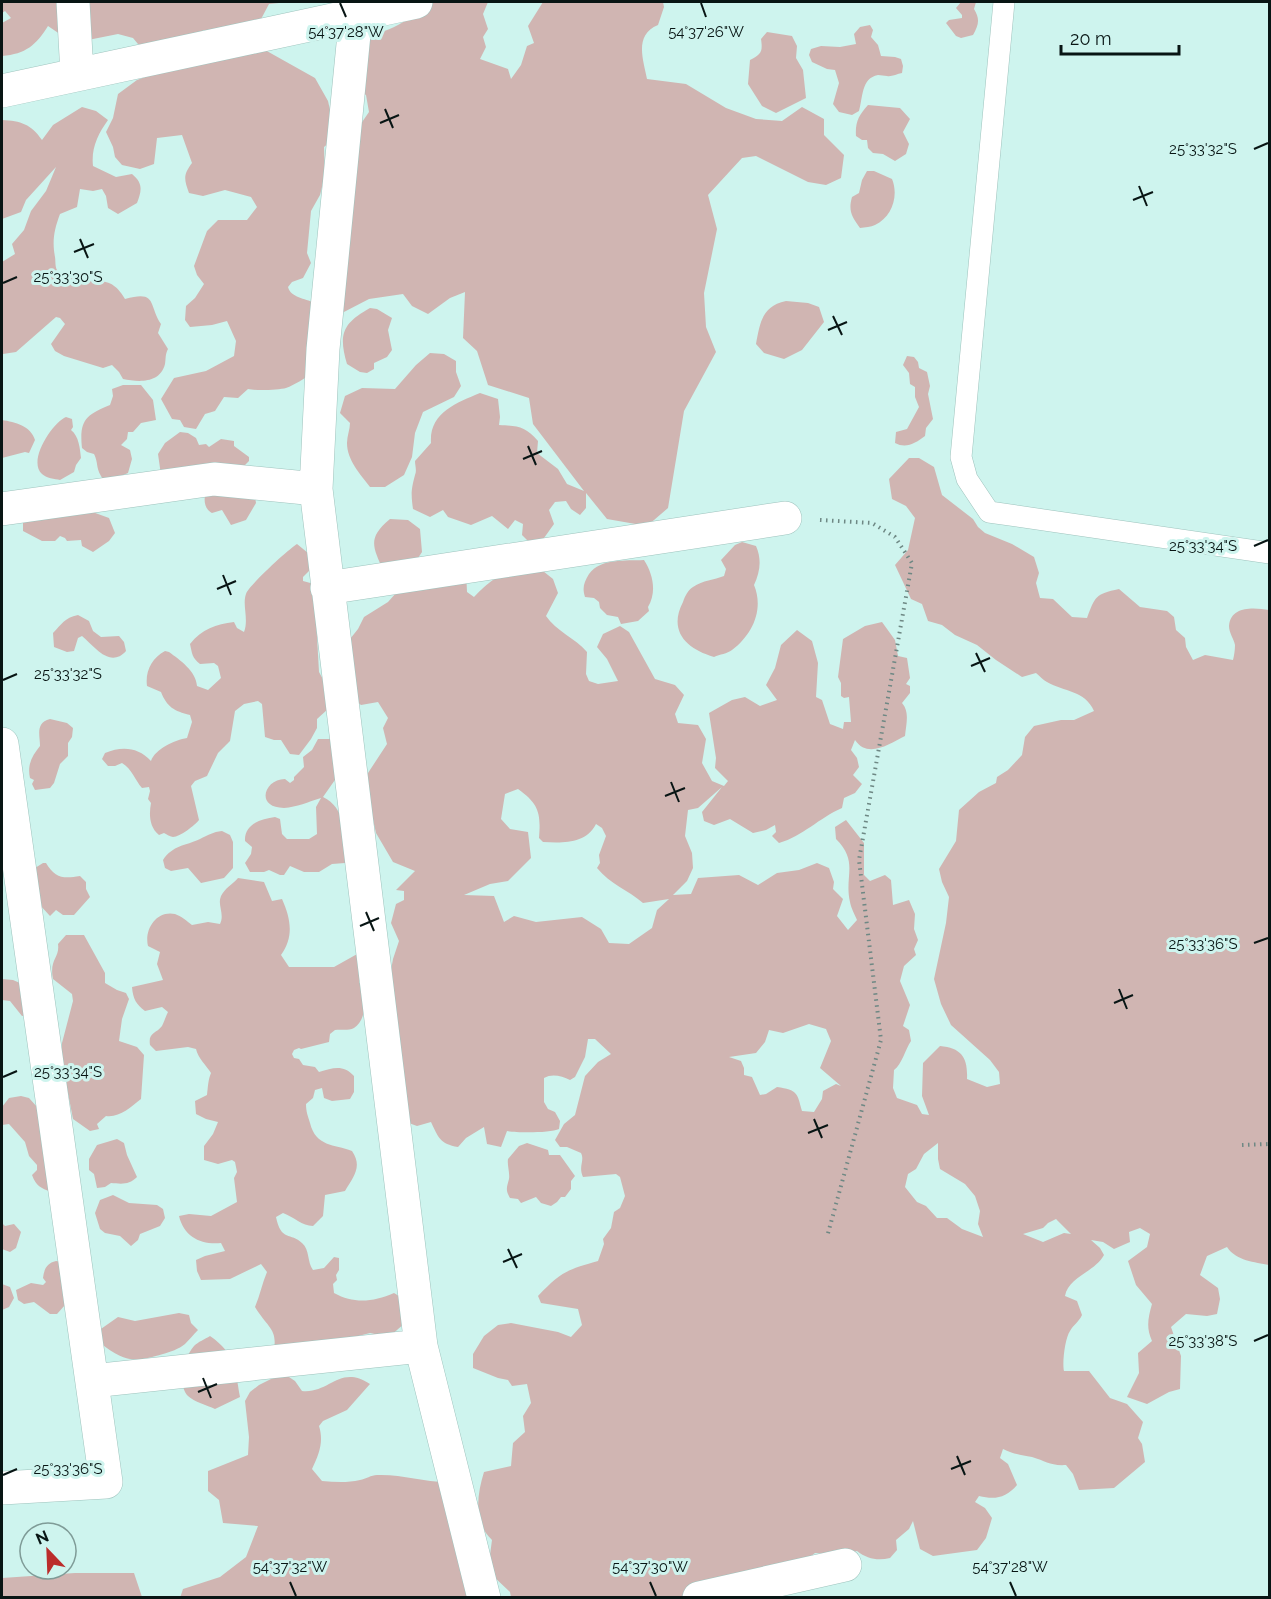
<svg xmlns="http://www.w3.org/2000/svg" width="1271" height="1599" font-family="Raleway,sans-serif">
	<rect width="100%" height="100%" fill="#cef4ee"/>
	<path fill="#d0b5b2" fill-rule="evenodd" d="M2,2H289L269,4L260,21L233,38L204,30L160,54L138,44L133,38L118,34L73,43L48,26C36,45 26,54 2,56V23L11,18L5,11L2,13Z
		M429,2H488L483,14L488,29L483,37L486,47L480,59L508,69L511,79L521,65L527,46L534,43L528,26L543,2H663L664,7L658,25C634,35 643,59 647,79L686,84L726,108L756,119L782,121L802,107L824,119V135L844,155L841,178L826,185L808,182L756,156L742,158L708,195L717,229L704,293L706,327L716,352L684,411L668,508L647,526L607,519L586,493V508L580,515L571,509L566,501L555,502L549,510L554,524L544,538L530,543L522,535L523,524L515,520L508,529L492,516L471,525L448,517L443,510L430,517L413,509C411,494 411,490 415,475C417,471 415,465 415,461L431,443C429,413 456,403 480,393L498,399L500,417L499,425C518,426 525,426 538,441L537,453L558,469L567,484L584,491L533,424L529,398L488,385L477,351L463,338L465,292L450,298L428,314L412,306L403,294L369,299L342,313L358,128L369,112L366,95L357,89L353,41C385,32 404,26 429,2Z
		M961,2H976L974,9C980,19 979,24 973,35L961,38L956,36L946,23L949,20L962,18V15L956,8Z
		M870,25L873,30L871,37L878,45L881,56L895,57L901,59L903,66L902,73C897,74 891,77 887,76C884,76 881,75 878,75C861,78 863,98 859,111L852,115L839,112L833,104L839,83L835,70L827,69L812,62L809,55L811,49L821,46L840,47L856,44L854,34L860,27Z
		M767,32L792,36L797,46L796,58L803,70L806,98L776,113L762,106L748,84L750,60C761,54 763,52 761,39Z
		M265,50L315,78L328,101L336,137L324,147L325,175L320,195L311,211L307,253L311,263L303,278L292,282L288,287C291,298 305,298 314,303L312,374C304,378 295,385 286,388C279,390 255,391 248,389L238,398L224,397L215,411L205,414L196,429L184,427L180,420L172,419L161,399L174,378L206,371L234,356L236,341L227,321L212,325L190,327L185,320L186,306L195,298L204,284L197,275L194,266L207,231L218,220H247L257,207L251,197L225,190L203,196L189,193C184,179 183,175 192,163L182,135L157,138L154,164L140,169L122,165L115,157L113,147L106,132L113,118L118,94L137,80L159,72Z
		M868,105L900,108L910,119L903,132L909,144L906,154L895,161L883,154L873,153L868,148L867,140H862L856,136C855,122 859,115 868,105Z
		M82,107L96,111L108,120C98,134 91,148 93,166L116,177L132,174C143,183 142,190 137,203L118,214L108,208L106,196L102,189L93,191L80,189L77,207L60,214C54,230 52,241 55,257C56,263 54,270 61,274C67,278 72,277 78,282C101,281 112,277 125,299C158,290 148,305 161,324L158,333L168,349C165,355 166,358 165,364C160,384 138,382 123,379L119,372L112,365L103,368L64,356L55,351L51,344L65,324L60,318L56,317L16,352L3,354L2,352V262L15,254L12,244L24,230L31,211L46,191L56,167L26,200L21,212L2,219V120C21,121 31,124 42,140L53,125Z
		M867,171H874L892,179C899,196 892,217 875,225C871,227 865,227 860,228C852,217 848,211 852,197L859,193L862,180Z
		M786,301L808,303L819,307L824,322L802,350L784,359L764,353L756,344C760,323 762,306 786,301Z
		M370,308L377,309L392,318L388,330L392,350L387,357L374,363V369L367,373L360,372L347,364C338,334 343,323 370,308Z
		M430,353L444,354L456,361V372L461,386L454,397L423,412L415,433L412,457L404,475L385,487H370C360,474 347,460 347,443C347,436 350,429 350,423L340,413L345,396L362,388L395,389L416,365Z
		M907,356L914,357L918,362L919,368L927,372L930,386L928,394L933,419L926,428L925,436C916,443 906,449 895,443L896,432L907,429L919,407L915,397V387L910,384L909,373L903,365Z
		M123,385H141L153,400L156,420L141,423L133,432H128L127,439L121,445L130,450L132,459L128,473L116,478L104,480C95,469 99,464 94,454L87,452L82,448C79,420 86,415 110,405L113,396L112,389Z
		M66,417L72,419L73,427L71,430C79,436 80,449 81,458L76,465L74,472L60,480C55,479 46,478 42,474C27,461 53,422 66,417Z
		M2,420C15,422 31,426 35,440L29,453L25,452L2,458Z
		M180,432L188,433L196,438L199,445L206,444L209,447L221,439L234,441V446L249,457V461L244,466L161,475L158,454L165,443Z
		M909,458H919L934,467L942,495L973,519L978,527L985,533L1012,544L1034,557L1039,573L1036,583L1040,598L1053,599L1072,617L1087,618C1095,597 1095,594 1119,589L1140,607L1167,611L1174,617L1176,630L1185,638L1186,647L1193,660L1205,655L1233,660C1234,656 1235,650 1235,645C1234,639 1229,633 1229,626C1231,605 1255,608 1269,610V1265C1255,1262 1236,1261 1227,1247L1207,1256L1200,1275L1218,1288L1220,1299L1217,1314L1207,1316L1186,1314L1171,1327L1181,1356L1180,1389L1169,1392L1147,1404L1127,1397L1139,1373L1138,1353L1152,1341C1146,1328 1148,1318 1152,1304L1136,1285L1128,1261L1147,1247L1150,1234L1140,1228L1129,1232L1130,1242L1114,1249L1103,1242L1091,1240L1100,1248L1104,1255C1095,1272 1068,1277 1065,1296L1077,1301L1082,1315C1079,1322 1073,1325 1070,1331C1065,1338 1062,1363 1064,1371H1089L1110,1398L1127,1404L1143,1422L1138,1438L1142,1444L1145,1462L1114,1488L1079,1490L1073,1474L1066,1465C1050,1466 1046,1461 1032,1457C1021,1455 1013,1454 1003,1449L1000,1458L1008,1464L1017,1485C1006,1498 995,1500 979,1496L975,1502L985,1508L992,1518L986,1538L977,1550L933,1556L920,1549L913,1521L909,1529L896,1540L897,1550L890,1558C878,1561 867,1559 857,1551L844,1555L815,1553L806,1560L696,1597H511L510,1592L492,1575L490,1555L492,1540C473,1522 477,1495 484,1472L511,1466L513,1443L525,1432L523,1416L531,1403L527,1384L512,1386L508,1380L498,1378L473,1368V1354L484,1336L498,1325L511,1323L558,1332L571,1337L582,1325L578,1309L541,1303L538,1296C561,1272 566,1270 598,1261L604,1244L603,1239L611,1228L614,1212L620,1208L625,1196L620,1177L616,1174L583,1177C578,1166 585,1161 581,1153L567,1147H560L555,1140L564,1124L575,1115L585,1076L598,1062L611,1054L595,1039H588L585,1057L575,1077L570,1080C562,1076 552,1073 544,1078V1102L548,1109L555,1112L560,1121L559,1129C551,1133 517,1133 507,1131L501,1147L487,1144L484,1127L466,1138L458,1147C440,1144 438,1137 431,1122L417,1126L406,1122L390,976L393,959L399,941L391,923L396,904L404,900V891L396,890L415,871L393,862L376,833L369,802L366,787L368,773L387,744L383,728L388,718L378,702L361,705L351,697L350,639L358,629L364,617L388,602L396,593L466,570L467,592L474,597C498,572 505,573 538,567L553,579L558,593L546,616C556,631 575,638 587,652L586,674L589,681L598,684L618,681L607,659L597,647L603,634L620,626L629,632L655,679L675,685L684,695L675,714L678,723L698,725L706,739L702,763L712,781L724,786L728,781L715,768L716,758L709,713L732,700L745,697L760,706L777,700L766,685L775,668L781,645L797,630L812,641L818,663L816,697L822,700L830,724L843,729L844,722H851L849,697L844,698L841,696V683L838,677L843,639L865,626L882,622L895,640L898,656L907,658L910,678L906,684L910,686V693L902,703C910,712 906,725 905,736C889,744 868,759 855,740L851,750L857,758L859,767L853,775L862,784L855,793L844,798L842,808C819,818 803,836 779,843L772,836L776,832L775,825L766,830L753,833L730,819L714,825L704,821L702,812L722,787L698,808L688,810L685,836L692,853L693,868L687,881L673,895L691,894L698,878L739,875L758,885L777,873L799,870L817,863L829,868L834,882L833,889L843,899L837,916L848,930L857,920C855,915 851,908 850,902C844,876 859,862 836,839L835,827L846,820L864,843V875L870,881L885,875L891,880L893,905L909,900L915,914L914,929L918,940L914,949L916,955L904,966L900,981L910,1005L903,1026L909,1030L911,1041C905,1050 902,1064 894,1070L893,1088L897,1098L917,1105L922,1114L929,1115L922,1096L923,1063L940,1046C962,1048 968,1058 967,1079L987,1087L1000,1084L999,1072L990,1060L951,1025L941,1004L934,979L946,923L949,897L942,882L939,869L956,841L959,810L979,792L996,783L997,777L1008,770L1022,755L1025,737L1034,726L1061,720H1074L1094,711C1085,690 1064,692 1047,682C1043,680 1040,676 1036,673L1022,677L996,660L977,645L955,635L942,625L928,621L922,604L911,599L895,565L908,550L915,518L906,506L892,499L889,479ZM518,789C539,804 541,813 539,838L543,842C563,843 586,844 596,824L602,828L606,836L599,855L600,863L597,868C610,884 628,890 643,903L669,899L657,910L652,928L629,944L609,943L601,929L582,917L536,922L514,916L504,922L494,896L464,895L490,884L508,881L531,858L528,832L510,829L501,819L505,794ZM809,1024L826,1029L831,1041L820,1068L841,1086L836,1084L823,1091L822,1099L814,1112L802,1111C797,1093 798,1090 777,1087L766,1094L760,1095L752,1077L744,1075V1068L741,1061L729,1057L756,1053L765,1042L769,1030L783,1033ZM938,1143V1159L940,1169L965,1184L975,1196L980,1211L978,1224L983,1237L962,1229L947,1218H937L926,1206L917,1202L905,1187L908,1174L916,1169L924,1154ZM1056,1219L1071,1234L1064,1233L1043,1242L1023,1234L1043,1228L1048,1223Z
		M216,480L223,497H255L256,503L246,520L231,525L222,510L212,513C200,506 206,492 207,481Z
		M87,510L109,518L115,533L109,541L93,552L82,546L81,540L67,541L65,538L60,536L55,541H42L23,531V519Z
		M390,519L408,520L420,529L422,552L412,567L383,570C373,547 367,538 390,519Z
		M742,542L756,546C762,560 760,572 754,585C764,609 753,634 732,650C727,654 720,654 714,657C686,649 668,631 683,602C685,596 688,590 693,587C703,580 714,580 724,576L726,569L721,560L735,545Z
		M297,544L308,553L311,569L303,577V581L314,584L319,672L325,683L328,709L317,719V728L311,739L299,755L290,754L281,740H274L265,737L262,704L258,701L244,704L235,711L230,741L218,753L207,776L195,781L191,786L199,820C195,825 180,837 173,837C171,837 166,834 164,833L159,835C149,827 149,814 151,803L148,799L150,791L149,787L142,788C135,780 132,769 122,763L115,766H108L102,759L105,753C122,746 138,747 151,761C155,749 175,740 187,738L192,722L190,715C174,711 167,707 161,692L147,686C145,671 152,658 165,651L169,652C180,660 196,671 197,686L208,690L221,678L218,666L214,663L200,664C192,658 192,653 190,644C202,629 216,624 234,622L237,628L244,632C249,619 242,605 246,594C248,586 290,548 297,544Z
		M644,560C653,574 657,592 648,607L649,611L638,621L621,624L618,617L607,615L600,608L599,602L594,598L585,597C582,588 584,582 589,574C601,558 625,561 644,560Z
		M78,615L89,621L93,631L101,637L119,636L124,642L126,651C110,669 94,646 82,636L78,638L74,651L67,652L54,647L53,633C62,624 64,618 78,615Z
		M50,719L67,723L73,728L72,737L68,743V756L60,764L54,783L50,788L35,790L32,784L34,780L30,778C27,765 32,756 40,746C40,735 35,723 50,719Z
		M318,739H330L337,777L323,797C346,808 344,834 348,857L345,863L332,864L319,872H304L290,866L284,875H280L269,870L264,872H250L245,863L251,854L252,847L245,841C244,824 261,819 275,817L280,819L282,834L287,839H309L317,834L316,807L321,798C308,802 297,807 284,808C255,808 264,779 285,779L290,783L294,780V777L304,767L303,757L312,750Z
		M222,831L230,835L233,842V868L224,878L201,883L188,868L171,871L165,868L163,860C173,845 185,846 200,839C208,835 213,832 222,831Z
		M43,863H46C55,878 63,879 80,876L86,882V889L90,897L74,915H63L56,910L50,916L39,904L35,868Z
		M238,878L264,882L272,901L282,899C291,919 294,937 281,955L289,967H334L359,953L367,969L359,982C368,993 367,1020 354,1028C348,1031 341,1029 335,1030L330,1034L329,1042L301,1049L299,1048L294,1050L292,1054L294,1058L299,1059L303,1065L315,1067L319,1072C333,1068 343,1064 354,1076V1092L350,1099L332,1101L324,1098L322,1088L315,1090L313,1098L306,1104C306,1112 308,1116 310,1123C316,1147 334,1144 352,1151C363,1167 353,1177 345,1191L325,1195L323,1216L313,1226C302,1226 294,1217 283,1213L276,1217C281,1242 291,1232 302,1243C310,1250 307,1262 313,1270L324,1268L334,1257L339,1258V1270L336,1275L337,1280L333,1284L334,1293C354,1304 373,1302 394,1293C406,1299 404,1311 405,1323L389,1337L370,1333L272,1358C280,1329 269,1330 255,1307C260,1295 262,1284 267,1272L261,1264L230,1279L201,1280L197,1271L196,1260L205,1256L225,1251L221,1243C201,1245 184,1237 179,1216L189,1214L211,1216L237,1202L234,1178L237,1172L235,1162L232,1160L218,1164L204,1160V1146L213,1134L218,1122L206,1119L196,1114L195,1101L207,1095C208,1087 208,1080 211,1073C206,1065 198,1058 196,1049L188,1047L156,1051L150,1045C148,1032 156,1034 162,1026C164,1022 166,1016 168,1012L162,1007L145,1011C136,1004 133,999 132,987L163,980L157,964L160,952L148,946C144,930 156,910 175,914C181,916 187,921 192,925L208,922L220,924C225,914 217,905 221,896C225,888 233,884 238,878Z
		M66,935H84L105,973V983L117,990L126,993L129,999L122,1019L119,1041L137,1047L144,1055L141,1099C131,1107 119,1118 106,1116L97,1124L99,1129L90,1131L73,1119L62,1062V1043L73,1001L72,994L53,979C49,959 60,958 58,944Z
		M2,979L13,980L29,987L30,1015L22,1016L10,1001L2,1000Z
		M21,1096L29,1098L38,1108L51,1192C41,1188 36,1186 32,1175L37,1170V1165L29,1156L25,1142L9,1124L2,1125V1107L9,1098Z
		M117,1139L124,1143L127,1155L137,1177C129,1185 122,1184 111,1183L105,1187L97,1188L94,1174L89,1170V1159L97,1145Z
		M527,1143L548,1150L549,1155H560L575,1176L571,1181V1189L565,1197H561L557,1202L551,1206L541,1203L536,1197L521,1203L518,1199L510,1198C505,1190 507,1187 509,1179C510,1173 507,1165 508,1159L519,1146Z
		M113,1195L129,1203L157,1205L163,1209L165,1218L160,1226L140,1234L138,1240L131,1246L120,1236L105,1233L100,1229L95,1213L100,1200Z
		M2,1223L5,1226L14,1224L21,1232L16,1248L10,1252L2,1249Z
		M56,1261L62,1262L65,1305L57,1314H50L34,1302L24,1304L18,1300L16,1290L31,1283L43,1285L46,1282L43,1278C44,1269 47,1263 56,1261Z
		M2,1284L10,1287L14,1298L9,1307L2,1310Z
		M179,1313L189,1315L191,1323L198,1330C193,1335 189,1340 185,1344C179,1349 170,1352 163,1354C133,1363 125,1362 100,1343L98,1331L118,1317L135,1321Z
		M210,1336C236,1354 235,1369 240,1397L215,1409C207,1405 194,1402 188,1396C177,1385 184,1357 194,1346C198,1342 205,1339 210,1336Z
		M286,1375L295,1381L302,1391C330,1394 339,1364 370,1384L347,1410L323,1421L319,1426C324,1442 319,1454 312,1469L322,1481C335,1482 347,1483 360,1480C366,1479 371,1475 377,1475C401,1474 423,1482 447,1482L472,1597L180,1598L183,1589L220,1577L246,1557L258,1526L223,1523L219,1500L208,1491V1471L248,1455L249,1437L245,1401L250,1392L259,1385L277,1376Z
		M75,1573H134L142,1597H2V1578Z"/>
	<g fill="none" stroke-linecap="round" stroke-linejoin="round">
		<g stroke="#9ec3bd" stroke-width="22">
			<path id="service" d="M1004,2L961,457L967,479L989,512L1270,553"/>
		</g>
		<g stroke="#9ec3bd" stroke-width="34">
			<path id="minor" d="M73,2L77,74
				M356,14L323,349L316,489L421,1346L484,1598
				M2,91L416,2
				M2,509L214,479L316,489
				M327,588L785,518
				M2,744L106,1482L2,1488
				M92,1381L421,1346
				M699,1598L845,1565"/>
		</g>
		<path stroke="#6e8884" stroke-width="4" stroke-dasharray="1.5 4.5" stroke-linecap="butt" d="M820,520L872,523L895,537L912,563L859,860L881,1040L827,1237
			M1242,1145L1270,1144"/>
		<use href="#service" stroke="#fff" stroke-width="21"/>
		<use href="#minor" stroke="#fff" stroke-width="33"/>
	</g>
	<path fill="none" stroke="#081514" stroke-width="2" d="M340,3L346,17M701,3L706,17M385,109L393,128M380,123L399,115M1254,149L1268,143M1139,186L1147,206M1133,200L1153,192M80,239L88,258M74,252L94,244M3,283L17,277M833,316L842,335M828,330L847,322M528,446L536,465M523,459L542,451M1254,546L1268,540M223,575L231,595M217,589L236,581M976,653L985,672M971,666L990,658M3,680L17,674M671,782L679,802M665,796L685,788M366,912L374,931M360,926L379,918M1254,943L1268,938M1119,989L1127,1009M1114,1003L1133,995M3,1077L17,1071M814,1119L822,1138M808,1133L828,1125M508,1249L517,1268M503,1262L522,1254M1254,1341L1268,1335M203,1378L211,1398M198,1392L217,1384M957,1456L965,1475M951,1469L971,1461M3,1475L17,1469M290,1582L296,1596M650,1582L656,1596M1010,1582L1016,1596"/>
	<g font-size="15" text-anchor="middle" fill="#081514" stroke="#cef4ee" stroke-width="6" stroke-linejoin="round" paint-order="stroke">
		<text x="346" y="37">54°37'28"W</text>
		<text x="706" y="37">54°37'26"W</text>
		<text x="1203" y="154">25°33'32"S</text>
		<text x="68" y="282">25°33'30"S</text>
		<text x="1203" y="551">25°33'34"S</text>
		<text x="68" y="679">25°33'32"S</text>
		<text x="1203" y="949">25°33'36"S</text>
		<text x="68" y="1077">25°33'34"S</text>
		<text x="1203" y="1346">25°33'38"S</text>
		<text x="68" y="1474">25°33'36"S</text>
		<text x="290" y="1572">54°37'32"W</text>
		<text x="650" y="1572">54°37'30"W</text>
		<text x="1010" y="1572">54°37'28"W</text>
	</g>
	<rect width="1271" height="1599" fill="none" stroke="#081514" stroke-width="6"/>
	<g transform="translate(48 1551) rotate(337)"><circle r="28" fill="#cef4ee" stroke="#7f9b97" stroke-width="1.5"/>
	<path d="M0-4.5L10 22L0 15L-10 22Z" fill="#bb2c2b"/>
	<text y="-9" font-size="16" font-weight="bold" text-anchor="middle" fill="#081514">N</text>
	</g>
	<path d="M1061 45v9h118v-9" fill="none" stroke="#081514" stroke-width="3"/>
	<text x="1070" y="45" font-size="18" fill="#081514" stroke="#cef4ee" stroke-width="4.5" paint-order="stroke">20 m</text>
</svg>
